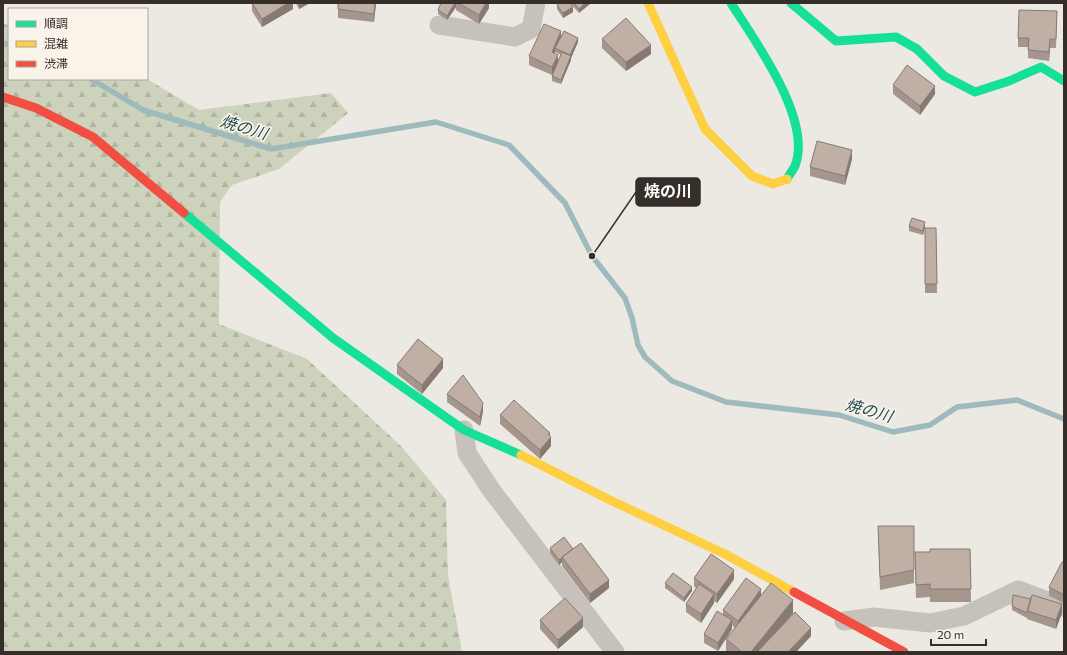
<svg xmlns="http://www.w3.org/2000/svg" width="1067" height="655" font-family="Commissioner,'Noto Sans JP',sans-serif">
	<defs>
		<pattern id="forest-firs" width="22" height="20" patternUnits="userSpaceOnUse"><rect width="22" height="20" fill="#ccd2bc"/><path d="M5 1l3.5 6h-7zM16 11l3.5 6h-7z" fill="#b0b5a2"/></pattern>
	</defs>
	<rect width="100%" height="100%" fill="#ece9e2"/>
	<path fill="url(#forest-firs)" d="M3,24L9,25V79H147L199,110L331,93L348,113L279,169L232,185L220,202L219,324L307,359L401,446L446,500L448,575L462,652H3Z"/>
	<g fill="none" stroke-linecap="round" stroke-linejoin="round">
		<path stroke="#9ebabd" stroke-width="5.5" d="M3,43L9,44
			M91,79L143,110L271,149L436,122L509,145L565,203L592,256L625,298L632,318L638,345L645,357L672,381L726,402L839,415L893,432L930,425L957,407L1017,400L1064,419"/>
		<path stroke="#c6c1ba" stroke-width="19" d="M439,25L515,37L531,29L536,3
			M464,430L467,453L492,491L615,652
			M844,621L874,617L930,623L964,616L1018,590L1064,607"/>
		<path stroke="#16e098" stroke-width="9" d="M731,3C755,41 813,120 795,166C793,170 789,175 787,179
			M791,3L836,41L896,37L917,49L944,76L975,92L1009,81L1041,67L1064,81
			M184,213L333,338L464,430L521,455"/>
		<path stroke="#ffcf43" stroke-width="9" d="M648,3L705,129L752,176L773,184L787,179
			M521,455L610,500L725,554L794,592"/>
		<path stroke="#f24e42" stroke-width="9" d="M3,97L36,108L93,137L184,213
			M794,592L904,652"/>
	</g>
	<path fill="#a4968d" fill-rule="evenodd" d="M252,3H293V9L262,27L252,11Z
		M296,3H310L299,9Z
		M338,3H376L374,22L338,18Z
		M441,3H489V8L479,24L456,10V7L447,20L438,14V10Z
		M570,3H591L579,13Z
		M557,5L573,12L563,18L557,9Z
		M1057,20L1056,48H1050L1049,61L1028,58V47H1018V38Z
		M561,36L578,42L571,58V60L561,84L552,81V75L529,65V56ZM555,52L561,55L558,61L555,53Z
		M602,39L651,54L626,71L602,48Z
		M893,85L935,94L920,115L893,94Z
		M852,159L845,185L810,176V167Z
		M909,226L925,227L923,235L909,231Z
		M925,228H936L937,293H925Z
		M397,365L443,368L422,394L397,374Z
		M447,394L483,411L480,426L447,402Z
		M500,415L550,435L551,446L540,459L500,424Z
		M878,526H914V583L880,590Z
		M550,548L573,549L609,588L590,603L562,566V562L559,565L550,553Z
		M970,549L971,602H930V597L916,598L915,552H930Z
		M1064,562V603L1049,596V587Z
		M694,578L734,579L717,603L714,601V603L701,623L686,612V604L696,588L694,586Z
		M665,583L692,591L684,602L665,588Z
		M761,595L793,613L784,623L811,636L796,652H726V639L735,628L732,625V629L718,651L704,643V634L723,615V610Z
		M1012,606L1062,613L1056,629L1027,619V616V618L1012,610Z
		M540,620L583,627L558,649L540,629Z"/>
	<path fill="#867a73" d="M288,3H293V9L262,27V19Z
		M299,3H310L299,9Z
		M375,3H376L374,22V14Z
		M455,3H456V7L447,20V16Z
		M486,3H489V8L479,24V15Z
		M585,3H591L579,13V9Z
		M573,7V12L563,18V13Z
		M561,31V40L555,48V52L552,61V52Z
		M578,38V42L571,58V60L561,84V80L570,58V55Z
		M1050,39V48L1049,61V52Z
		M651,45V54L626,71V62Z
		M558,55V63L552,75V67Z
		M935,86V94L920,115V106Z
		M852,150V159L845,185V176Z
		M925,222V227L923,235V231Z
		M443,359V368L422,394V385Z
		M483,403V411L480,426V417Z
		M550,433V439L551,437V446L540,459V450Z
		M562,558V562L559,565V560Z
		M734,570V579L717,603V594Z
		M609,580V588L590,603V594Z
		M692,587V591L684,602V598Z
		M761,589V598L738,630V621Z
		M714,594V603L701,623V614Z
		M793,600V613L761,652H751Z
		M1062,604V613L1056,629V620Z
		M583,618V627L558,649V640Z
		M732,620V629L718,651V643Z
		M811,628V636L796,652H788Z"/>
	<path fill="#bfafa4" stroke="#867a73" d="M252,3H288L262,19Z
		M338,3H375L374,14L338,9Z
		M441,3H455L447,16L438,10Z
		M458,3H486L479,15Z
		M560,3H570L573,7L563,13L557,5Z
		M574,3H585L579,9Z
		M1019,10L1057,11L1056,39H1050L1049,52L1028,50L1029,38H1018Z
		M626,18L651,45L626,62L602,39Z
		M544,24L561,31L552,52L558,55L552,67L529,56Z
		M564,31L578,38L570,55L555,48Z
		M562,52L571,56L561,80L552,76Z
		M907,65L935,86L920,106L893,85Z
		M817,141L852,150L845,176L810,167Z
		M912,218L925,222L923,231L909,226Z
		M925,228H936L937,284H925Z
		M418,339L443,359L422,385L397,365Z
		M463,375L483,403L480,417L447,394Z
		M514,400L550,433L548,434L551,437L540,450L500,415Z
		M878,526H914V570L880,577Z
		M564,537L573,549L562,557V558L559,560L550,548Z
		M581,543L609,580L590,594L562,557Z
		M930,549H970L971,589H930V584L916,585L915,552H930Z
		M711,554L734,570L717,594L694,578Z
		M1062,562H1064V595L1049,587Z
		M673,573L692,587L684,598L665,583Z
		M746,578L761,589L738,621L723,610Z
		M771,583L793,600L751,652H742L726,639Z
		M699,584L714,594L701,614L686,604Z
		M1013,595L1031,599L1027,613L1012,606Z
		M1032,595L1062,604L1056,620L1027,611Z
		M565,598L583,618L558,640L540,620Z
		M717,611L732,620L718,643L704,634Z
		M795,612L811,628L788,652H757Z"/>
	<g text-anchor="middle" stroke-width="3.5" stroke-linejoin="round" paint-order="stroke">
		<g font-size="16" font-style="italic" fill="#204d56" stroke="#f9f3e9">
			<text transform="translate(244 127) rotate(17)" y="6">焼の川</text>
			<text transform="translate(869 410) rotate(16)" y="6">焼の川</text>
		</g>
	</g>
	<path fill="none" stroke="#362e29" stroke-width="1.5" d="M592 256L636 192"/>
	<circle fill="#362e29" stroke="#f9f3e9" stroke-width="1.5" cx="592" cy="256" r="4"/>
	<rect fill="#362e29" stroke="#362e29" stroke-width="1.5" x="636" y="178" width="64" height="28" rx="4"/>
	<g font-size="16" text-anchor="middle" font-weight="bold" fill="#fff">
		<text x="668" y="197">焼の川</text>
	</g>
	<rect width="1067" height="655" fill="none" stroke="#362e29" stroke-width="8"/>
	<rect x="8" y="8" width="140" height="72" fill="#f9f3e9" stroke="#aba49c"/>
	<rect x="16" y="21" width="20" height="6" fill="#16e098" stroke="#aba49c"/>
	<text x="44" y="28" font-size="12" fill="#362e29">順調</text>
	<rect x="16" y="41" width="20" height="6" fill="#ffcf43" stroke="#aba49c"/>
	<text x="44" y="48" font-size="12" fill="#362e29">混雑</text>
	<rect x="16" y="61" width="20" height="6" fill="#f24e42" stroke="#aba49c"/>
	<text x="44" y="68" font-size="12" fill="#362e29">渋滞</text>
	<path d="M931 639v6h55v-6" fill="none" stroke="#362e29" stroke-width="2"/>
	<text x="937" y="639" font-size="12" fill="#362e29" stroke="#f9f3e9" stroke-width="3" paint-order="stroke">20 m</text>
</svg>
